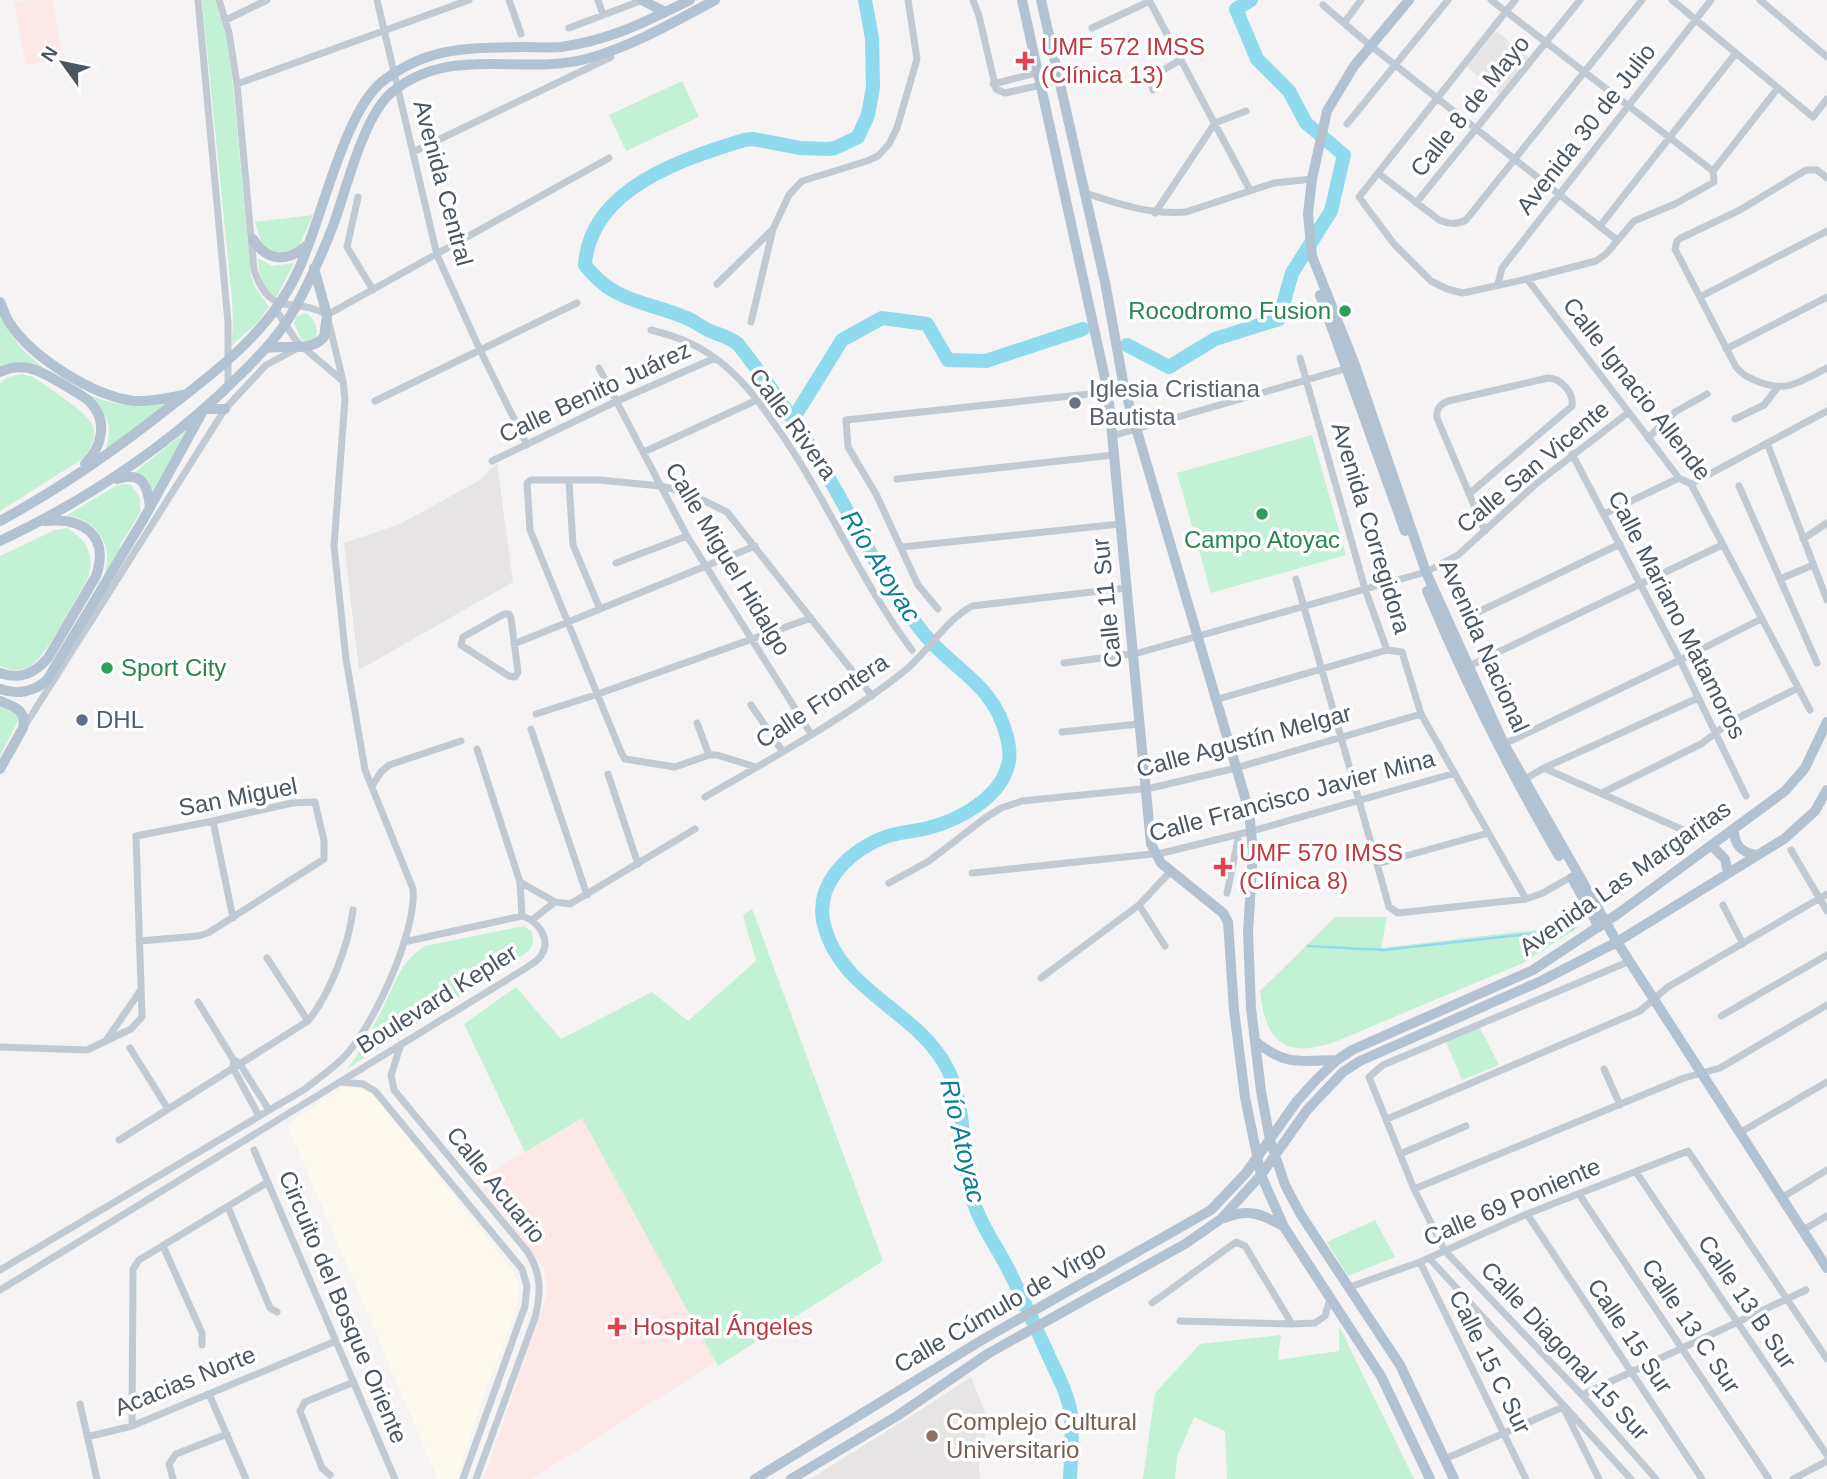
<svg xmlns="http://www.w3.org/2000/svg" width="1827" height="1479" font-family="Arial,sans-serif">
	<rect width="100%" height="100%" fill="#f5f3f3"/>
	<path fill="#fdf9ef" d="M347,1086L357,1087L374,1095L513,1271L519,1287L517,1306L477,1415L457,1479H438L287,1124Z"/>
	<path fill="#e6e4e5" d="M1496,31L1529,58L1499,94L1467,67Z
		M497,463L513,582L359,670L344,543L400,524L480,480Z
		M971,1377L988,1419L979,1465L980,1479H810L922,1409Z"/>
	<path fill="#fce8e6" d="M32,0H52L63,57L26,65L14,3Z
		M582,1117L717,1361L532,1479H484L548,1292L544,1268L477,1181Z"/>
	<path fill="#c3f1d5" d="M202,0H215L227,39L233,86L251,276L255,287L269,307L257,323L231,346L233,326L232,299Z
		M682,81L699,117L626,151L609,115Z
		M313,215L298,248L277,255L262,245L255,222Z
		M258,258L272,266L294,263L276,298C262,288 258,274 258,258Z
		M0,311C4,319 7,328 12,336C32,366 92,404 129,405C144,406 158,402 172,400L106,450C109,436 112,425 103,413C95,400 41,365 26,363C16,362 8,364 0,368Z
		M305,313C314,316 319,329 316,338L306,342L301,339L294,323L296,317Z
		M22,374L33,377C46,385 58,394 70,403C94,421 103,430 84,458L0,511V383L8,377Z
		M191,427L154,495L147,481L134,473Z
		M1312,435L1346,555L1211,593L1177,473Z
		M123,484L131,485L139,496L141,511L120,545L119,555L103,582C104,575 107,568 107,560C110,538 88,516 66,516L115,486Z
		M67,528C88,540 96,557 87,580C75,599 46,660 27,668C19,671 8,670 0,666V556L55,530Z
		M0,707L18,712L20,717L0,756Z
		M752,909L883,1261L718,1366L582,1118L525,1152L464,1024L516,987L561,1039L652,992L688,1021L756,961L743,915Z
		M1335,917H1387L1381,948L1569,926L1579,927L1523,963L1337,1041C1286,1060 1265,1042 1260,991Z
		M524,926L532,932L533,943L529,951L347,1069C362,1050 372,1029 383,1008C395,983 401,961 425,946Z
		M1480,1028L1499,1065L1462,1080L1446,1042Z
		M1375,1220L1395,1257L1348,1276L1327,1242Z
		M1339,1326L1414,1479H1227L1225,1431L1194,1417L1177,1457L1175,1479H1143L1155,1393L1200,1344L1281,1335L1278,1360L1339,1351Z"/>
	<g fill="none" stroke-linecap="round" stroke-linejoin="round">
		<path stroke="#90daee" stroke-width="2.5" d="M1308,946L1384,950L1573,929"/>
		<path stroke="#90daee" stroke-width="14" d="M865,0L872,38L873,87L868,115L858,137L835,148L828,149L800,148L753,139L744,140C683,159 590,188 585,265C613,302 645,301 684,317C693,320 700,326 708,330C719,335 728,336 738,344C768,383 797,423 822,466C854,521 881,578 920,629C952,671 993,681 1007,737C1009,745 1011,756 1008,765C1000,798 959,820 928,828C913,832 895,832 880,839C846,854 814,886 824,925C840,989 910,1008 943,1061C969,1102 959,1152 972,1197C979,1222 995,1244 1007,1267C1021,1294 1033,1322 1046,1350C1055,1371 1068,1392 1071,1415C1073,1436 1071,1458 1070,1479
			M1127,345L1169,367L1215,339L1279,319L1292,273L1331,211L1344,155L1306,123L1289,91L1257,59L1236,9L1251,0
			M793,419L842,340L882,318L927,324L948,360L986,361L1083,329"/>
		<path stroke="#c1cad2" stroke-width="7" d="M198,0L228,322V386
			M219,0L229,33L237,84L254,270C271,321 295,295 327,315
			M377,0L437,255L481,352L527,445
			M509,0L521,34
			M598,0L603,15
			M973,0L979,16L996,89L1005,93L1059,81
			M1149,0L1250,190
			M1491,0L1713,171
			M1515,0L1359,197L1394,244L1431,281L1447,289L1463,293L1527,279L1596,261L1606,254L1634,221L1675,204L1714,182L1713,171
			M1672,0L1813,117L1827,99
			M1760,0L1827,57
			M1323,5L1366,42L1617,240
			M226,20L267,0
			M1344,23L1361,0
			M569,28L643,0
			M1092,28L1150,1
			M237,84L469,0
			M993,84L1056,68
			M1153,90L1151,84L1155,75L1180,60
			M1347,124L1448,0
			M413,152L611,57
			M1713,171L1778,88
			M1378,173L1439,220C1449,224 1456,225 1466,220L1642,0
			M1827,178L1817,170H1806L1740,210L1681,238L1677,241L1675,249L1736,367C1742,375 1750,378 1759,382C1788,393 1801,381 1827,368
			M1085,193C1119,204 1150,215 1186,212L1274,183L1312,179
			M358,197L347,247L373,290
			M1416,203L1580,0
			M1155,213L1215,123L1246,111
			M1600,226L1736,53
			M1527,279L1679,478L1691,484L1810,710
			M717,284L773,229L789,195L802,181L867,161L878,156L889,144L897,128L917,59L908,0
			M1498,284L1502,268L1711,0
			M1700,297L1827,231
			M276,310L297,342L343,381
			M327,315L609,158
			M751,322L773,229
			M651,330C675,336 695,343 715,358C740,376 758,400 775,425C827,497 859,580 912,650
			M1726,349L1827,297
			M1300,358L1365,589L1387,650
			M599,368L687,536L811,734
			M375,401L577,303
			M1735,419L1764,405L1777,388
			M1112,436L1348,368
			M1648,438L1675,412L1707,394
			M1767,443L1827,600
			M644,452L757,400
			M1572,454L1680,660L1746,796
			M492,461L617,401L715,358
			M897,479L1114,455
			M569,481L573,545L600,609
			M1691,484L1827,411
			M1739,486L1817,663
			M1469,494L1572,406C1574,393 1561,378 1548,378L1448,401C1440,405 1436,408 1437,418L1485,531
			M1604,514L1679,478
			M1803,539L1827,523
			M902,547L1120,524
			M616,563L687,536
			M1296,579L1377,864L1389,907L1398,913L1526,899L1543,893L1574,875
			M1780,579L1813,565
			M938,609L918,585L876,494L848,447L846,420L1108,392
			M504,614H509L511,618L518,672L515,677L509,676L461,645L463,637Z
			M1474,614L1620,544
			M514,644L755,546
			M1064,663L1138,653L1426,572L1458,555L1537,483L1629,412
			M1467,667L1722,545
			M1215,700L1387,650L1402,652L1421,714L1526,899
			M751,705L783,752
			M536,714L598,694L811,618
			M697,723L709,755
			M24,727L225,409L266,365L296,349
			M531,729L587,895
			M1062,732L1139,724
			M1500,746L1680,660L1761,619
			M477,749L520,882L522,916
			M756,767L717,755H709L675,767L625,759L621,752L530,530L527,483L531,480H600L660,486L686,492L727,512L872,696
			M1544,768L1692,834
			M608,774L638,864
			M1522,781L1544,768L1698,698
			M372,786L381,772L389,765L461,741
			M1602,793L1701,744L1730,722L1796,689
			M705,797C772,758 841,721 902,673C928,653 943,622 972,606L1126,588
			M213,821L233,918
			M1791,850L1827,911
			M1377,864L1488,833
			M972,873L1162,853L1252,831L1455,773
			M520,882L555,902L570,904L695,829
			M889,883L929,861L985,818L1001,808L1022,801L1151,788L1236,768L1421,714
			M1227,893L1239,835
			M1139,905L1165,946
			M1723,905L1743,944
			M532,920L555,902
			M267,958L308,1021
			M1630,961L1383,1065L1369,1077L1414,1189L1445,1251L1582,1395L1656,1479
			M1041,978L1139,905L1170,872
			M198,1002L233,1059L240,1064L269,1110
			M1721,1016L1827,955
			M105,1042L140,991
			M401,1044L391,1075L394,1090L527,1251C542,1274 541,1292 535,1318L476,1479
			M0,1047L87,1050L131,1029L142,1017L136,836L213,821L292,803L315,802L324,841V859L208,933L198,936L139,941
			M130,1048L168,1109
			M233,1064V1068L259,1116
			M1604,1069L1620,1105
			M340,1082L363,1084L375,1091L522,1269L527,1286L525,1306L463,1479
			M1387,1119L1640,1011L1668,987L1827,894
			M1741,1132L1827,1082
			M119,1140L308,1021C330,994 349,944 353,910
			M254,1150L395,1479
			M1400,1154L1466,1126
			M1636,1172L1827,1455
			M1414,1189L1684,1078L1720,1068L1827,1005
			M1579,1194L1769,1479
			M1783,1197L1827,1170
			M228,1207L270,1308L277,1312
			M1527,1214L1702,1479
			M1803,1230L1827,1216
			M163,1246L202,1333V1345
			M1429,1258L1631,1479
			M1420,1262L1526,1479
			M0,1270L305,1089C317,1079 331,1070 342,1059C373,1029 417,931 413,889L365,770L346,659L334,546L345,399L343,381L328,319
			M1350,1287L1420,1262L1527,1214L1688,1151L1827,1359
			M0,1290L526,968C530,965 536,962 540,957C553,940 538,921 522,916L404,942
			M1152,1303L1236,1242L1245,1246L1292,1324
			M1180,1321L1292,1324L1315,1323L1325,1316L1330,1299
			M209,1394L246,1479
			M1582,1395L1806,1290
			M80,1404L97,1479
			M132,1426L133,1269L139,1260L268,1182
			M87,1437L132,1426L336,1341
			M1445,1459L1563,1407L1599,1479
			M330,1475L322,1468L300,1411L305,1402L354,1382
			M173,1479L169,1464L176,1454L227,1434
			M1793,1479L1827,1461"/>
		<path stroke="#b3c2d1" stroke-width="10" d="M642,0L665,12
			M1022,0L1108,392L1151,844L1161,863L1223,913L1228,922L1234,1010L1245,1097L1261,1175L1284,1227L1381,1376L1430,1479
			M1041,0L1105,282L1124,387L1249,811L1253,852L1248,932L1251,1008L1261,1091L1270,1140L1285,1185L1301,1215L1400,1365L1454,1479
			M1409,0L1354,66L1327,111L1312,179L1308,214L1312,256L1355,365L1426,572L1504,744L1617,942L1827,1268
			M253,239C266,261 287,263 306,246
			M1320,295L1405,531
			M0,302C3,308 5,316 9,322C31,357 93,396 134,401C150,402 167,398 183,395
			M267,348C285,344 311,353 324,337L327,315L314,268
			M0,372C24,361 40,371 61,383C70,389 81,394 89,401C109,420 102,447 85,464
			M117,479C143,471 148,486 150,508
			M0,521C59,489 114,451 167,409C217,371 270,331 297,273C321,224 343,112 383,81C429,46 469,48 524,47C536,47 549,48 561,47C611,40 645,22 690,0
			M0,541C89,499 172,443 242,373C262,353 281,333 295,308C309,283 322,254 333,226C346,191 363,116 392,92C451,44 519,76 586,59C631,47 674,22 715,0
			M1427,591C1466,684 1508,769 1559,856
			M0,673C20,680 34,674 48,658L96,576C110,535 83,517 45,521
			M0,689C17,695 34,692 47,680L143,520L204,409H225
			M0,701C15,707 27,710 23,728L0,769
			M1734,830C1734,845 1741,852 1756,855
			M1712,846L1725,859L1728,873
			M1572,878L1599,927
			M1255,1041C1285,1066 1300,1061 1337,1060
			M1225,1218C1248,1208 1262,1214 1283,1226
			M755,1479L982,1340L1211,1210L1246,1173L1297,1101L1316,1080L1337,1060L1352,1050L1533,970L1619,913L1785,791L1805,768L1827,722
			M791,1479L897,1416L989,1353L1185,1244L1221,1219L1261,1175L1307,1110L1343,1072L1360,1061L1541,981L1617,942L1784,839L1815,811L1827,790"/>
	</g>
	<g fill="#e0444e" stroke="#fff" stroke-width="2.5">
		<path d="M1021.5 50.5h7v7h7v7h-7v7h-7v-7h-7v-7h7z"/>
		<path d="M1219.5 856.5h7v7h7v7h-7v7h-7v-7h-7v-7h7z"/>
		<path d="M613.5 1316.5h7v7h7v7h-7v7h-7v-7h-7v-7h7z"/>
	</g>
	<g fill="#2e9e5b" stroke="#fff" stroke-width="2.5">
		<circle cx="1345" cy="311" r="7"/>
		<circle cx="1262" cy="514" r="7"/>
		<circle cx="107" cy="668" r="7"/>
	</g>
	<circle fill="#6b7280" stroke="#fff" stroke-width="2.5" cx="1075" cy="403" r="7"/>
	<circle fill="#5c6f8a" stroke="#fff" stroke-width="2.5" cx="82" cy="720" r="7"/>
	<circle fill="#8d6e63" stroke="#fff" stroke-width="2.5" cx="932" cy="1436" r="7"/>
	<g text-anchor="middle" stroke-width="7" stroke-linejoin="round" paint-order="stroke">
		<g font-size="24" fill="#be3a42" stroke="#fff" text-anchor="start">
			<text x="1041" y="55">UMF 572 IMSS<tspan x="1041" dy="28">(Clínica 13)</tspan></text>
			<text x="1239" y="861">UMF 570 IMSS<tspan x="1239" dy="28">(Clínica 8)</tspan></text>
			<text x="633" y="1335">Hospital Ángeles</text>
		</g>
		<g font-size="24" fill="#4a5661" stroke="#fff">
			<text transform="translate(1470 106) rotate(-51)" y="8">Calle 8 de Mayo</text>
			<text transform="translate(1586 129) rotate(-52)" y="8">Avenida 30 de Julio</text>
			<text transform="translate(443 183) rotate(75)" y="8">Avenida Central</text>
			<text transform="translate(1637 389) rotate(52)" y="8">Calle Ignacio Allende</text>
			<text transform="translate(595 392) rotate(-25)" y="8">Calle Benito Juárez</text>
			<text transform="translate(793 424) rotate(54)" y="8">Calle Rivera</text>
			<text transform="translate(1533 467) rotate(-40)" y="8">Calle San Vicente</text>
			<text transform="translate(1371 528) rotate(73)" y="8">Avenida Corregidora</text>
			<text transform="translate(728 559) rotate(59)" y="8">Calle Miguel Hidalgo</text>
			<text transform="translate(1107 603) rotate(-96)" y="8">Calle 11 Sur</text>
			<text transform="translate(1677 615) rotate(63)" y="8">Calle Mariano Matamoros</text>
			<text transform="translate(1484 646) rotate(66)" y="8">Avenida Nacional</text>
			<text transform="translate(822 701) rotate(-33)" y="8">Calle Frontera</text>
			<text transform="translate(1244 741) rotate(-15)" y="8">Calle Agustín Melgar</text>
			<text transform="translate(1292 796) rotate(-15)" y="8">Calle Francisco Javier Mina</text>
			<text transform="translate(238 797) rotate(-11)" y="8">San Miguel</text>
			<text transform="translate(1625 878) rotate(-35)" y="8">Avenida Las Margaritas</text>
			<text transform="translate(437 999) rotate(-32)" y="8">Boulevard Kepler</text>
			<text transform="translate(496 1185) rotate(51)" y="8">Calle Acuario</text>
			<text transform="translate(1512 1202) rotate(-23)" y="8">Calle 69 Poniente</text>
			<text transform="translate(1747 1302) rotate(56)" y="8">Calle 13 B Sur</text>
			<text transform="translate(343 1307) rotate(67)" y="8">Circuito del Bosque Oriente</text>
			<text transform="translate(1000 1307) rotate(-30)" y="8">Calle Cúmulo de Virgo</text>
			<text transform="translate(1691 1326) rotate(56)" y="8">Calle 13 C Sur</text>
			<text transform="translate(1630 1336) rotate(56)" y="8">Calle 15 Sur</text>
			<text transform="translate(1565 1351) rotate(47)" y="8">Calle Diagonal 15 Sur</text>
			<text transform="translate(1490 1362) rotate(64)" y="8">Calle 15 C Sur</text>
			<text transform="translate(185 1381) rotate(-22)" y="8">Acacias Norte</text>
		</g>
		<g font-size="24" fill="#27864d" stroke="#fff" text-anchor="end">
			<text x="1331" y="319">Rocodromo Fusion</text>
			<text x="1262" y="548" text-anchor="middle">Campo Atoyac</text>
			<text x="121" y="676" text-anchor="start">Sport City</text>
		</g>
		<g font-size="24" fill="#5b616d" stroke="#fff" text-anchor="start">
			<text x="1089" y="397">Iglesia Cristiana<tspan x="1089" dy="28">Bautista</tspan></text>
		</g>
		<g font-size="24" fill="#4e5e75" stroke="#fff" text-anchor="start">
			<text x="96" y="728">DHL</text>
		</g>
		<g font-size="24" fill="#785e54" stroke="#fff" text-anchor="start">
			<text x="946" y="1430">Complejo Cultural<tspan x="946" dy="28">Universitario</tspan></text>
		</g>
		<g font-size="26" font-style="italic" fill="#0c7c9b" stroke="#fff">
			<text transform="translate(881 566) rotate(58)" y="9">Río Atoyac</text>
			<text transform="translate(963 1141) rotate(77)" y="9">Río Atoyac</text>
		</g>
	</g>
	<g transform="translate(63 63) rotate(303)" stroke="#ffffff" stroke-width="5" paint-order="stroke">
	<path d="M0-5L12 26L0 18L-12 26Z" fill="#4a5661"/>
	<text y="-10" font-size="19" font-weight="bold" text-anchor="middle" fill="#4a5661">N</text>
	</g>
</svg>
